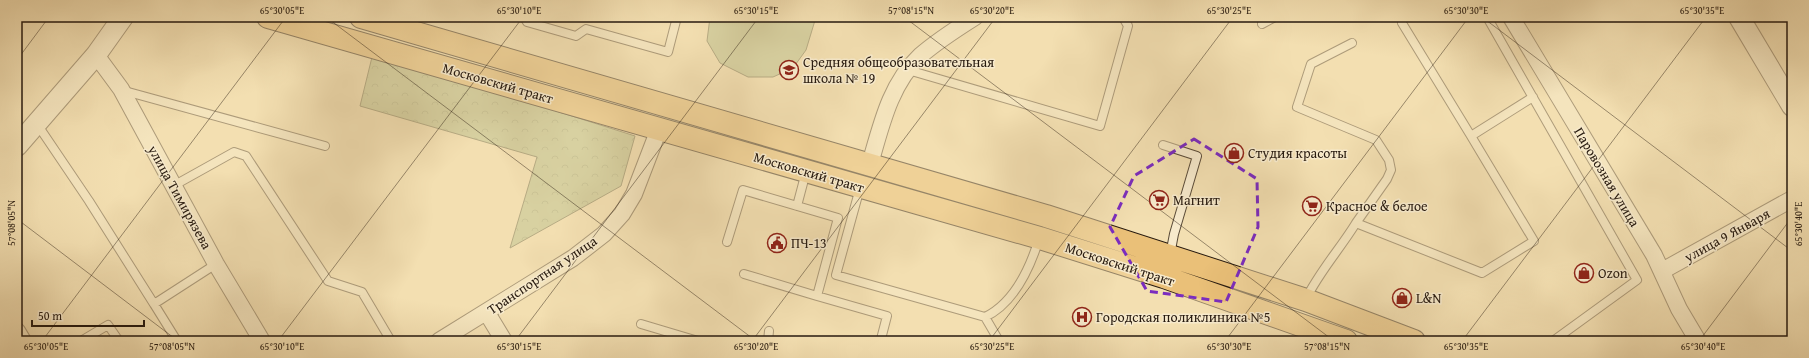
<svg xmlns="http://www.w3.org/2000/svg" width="1809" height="358" font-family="'Gentium Book Plus',serif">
	<defs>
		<pattern id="forest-crowns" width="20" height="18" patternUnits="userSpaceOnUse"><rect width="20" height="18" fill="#b8c28e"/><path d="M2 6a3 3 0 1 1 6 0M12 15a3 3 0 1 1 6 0" fill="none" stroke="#9ea679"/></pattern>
	</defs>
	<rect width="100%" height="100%" fill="#f3dfb1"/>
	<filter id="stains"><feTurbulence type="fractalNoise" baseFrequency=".005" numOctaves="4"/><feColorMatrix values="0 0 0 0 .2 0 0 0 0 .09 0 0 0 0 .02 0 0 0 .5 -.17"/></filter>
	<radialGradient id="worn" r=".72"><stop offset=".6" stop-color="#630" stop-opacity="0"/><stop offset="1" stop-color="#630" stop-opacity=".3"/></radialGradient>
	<path fill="url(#forest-crowns)" stroke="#706e4e" d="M373,53L635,136L621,186L510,248L537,157L360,106Z"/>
	<path fill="#b8c28e" stroke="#706e4e" d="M710,17H816L806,50L793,68L773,77H748L720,63L707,41Z"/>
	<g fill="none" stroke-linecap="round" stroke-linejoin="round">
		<g stroke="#5a4b38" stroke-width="10">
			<path id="service" d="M524,17L527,22L576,36L586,29L668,52L677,17
				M1487,17L1637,280L1553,341
				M1402,23L1471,136L1533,97
				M1262,24L1275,17
				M1352,43L1311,64L1297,107L1376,140L1389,160L1391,170L1387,179L1356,223
				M908,70L1100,126L1128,26L1123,17
				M121,90L325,146
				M37,124L89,201L154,304L216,264
				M1163,145L1197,156L1174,234L1170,255
				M173,186L234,152L246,156L328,281L362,292L391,341
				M860,188L836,275L985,317C1014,303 1030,268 1039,239
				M797,206L806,172
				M727,242L743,190L838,218L817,296L744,274
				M817,296L887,316L881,339
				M1306,299C1319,272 1340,249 1356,223L1482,273L1534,241L1471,136
				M154,304L177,341
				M985,317L999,341
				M641,324L698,341
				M81,341L108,325L119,341
				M768,341L769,331"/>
		</g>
		<g stroke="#5a4b38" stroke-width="18">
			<path id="minor" d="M1511,17L1654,255L1679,309L1698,341
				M96,55L121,89L216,264L262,341
				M870,164C881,126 890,84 920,56C937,41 956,29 975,17
				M1662,271L1792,199
				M487,313L504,341
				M17,331L23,341
				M439,341L573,258L604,234L622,214L634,194L659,129"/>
		</g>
		<g stroke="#5a4b38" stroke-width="22">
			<path id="tertiary" d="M1739,17L1792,106
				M17,146L96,55L123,17"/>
		</g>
		<g stroke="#271a0f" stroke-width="24">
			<path id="primary" d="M268,17L1040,238L1164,277L1346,341
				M361,17L1046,216L1306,300L1414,341"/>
		</g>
		<use href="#service" stroke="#f7eacc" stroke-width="8"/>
		<use href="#minor" stroke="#f7eacc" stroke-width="16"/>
		<use href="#tertiary" stroke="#f7eacc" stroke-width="20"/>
		<use href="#primary" stroke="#eac078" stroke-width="22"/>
	</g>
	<path d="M0 0H1809V358H0ZM1194,139L1257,179L1258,227L1226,302L1147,291L1110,227L1134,176Z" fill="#f3dfb1" fill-opacity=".55" fill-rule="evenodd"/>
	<path fill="none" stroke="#7b2cbf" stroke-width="3" stroke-dasharray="8 5" stroke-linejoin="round" d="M1194,139L1257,179L1258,227L1226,302L1147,291L1110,227L1134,176Z"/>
	<path fill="none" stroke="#271a0f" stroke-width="1" stroke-opacity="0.45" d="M326,17L756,341M904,17L1334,341M1482,17L1792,251M17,60L49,17M17,219L178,341M42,341L286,17M278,341L523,17M515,341L759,17M752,341L996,17M989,341L1233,17M1225,341L1469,17M1462,341L1706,17M1699,341L1792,217"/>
	<defs>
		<g id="school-ring" transform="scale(1)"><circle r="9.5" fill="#f7eacc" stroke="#8f2418" stroke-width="1.5"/><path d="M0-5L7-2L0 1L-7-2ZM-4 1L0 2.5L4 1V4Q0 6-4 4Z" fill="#8f2418"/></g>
		<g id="shop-ring" transform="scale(1)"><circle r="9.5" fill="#f7eacc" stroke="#8f2418" stroke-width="1.5"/><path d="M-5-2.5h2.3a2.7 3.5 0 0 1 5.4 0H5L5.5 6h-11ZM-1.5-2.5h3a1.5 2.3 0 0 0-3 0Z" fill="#8f2418"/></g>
		<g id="supermarket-ring" transform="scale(1)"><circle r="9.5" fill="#f7eacc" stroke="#8f2418" stroke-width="1.5"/><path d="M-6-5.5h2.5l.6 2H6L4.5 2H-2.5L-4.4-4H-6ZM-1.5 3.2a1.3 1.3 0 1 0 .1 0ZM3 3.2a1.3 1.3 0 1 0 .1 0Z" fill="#8f2418"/></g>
		<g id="civic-ring" transform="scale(1)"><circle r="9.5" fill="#f7eacc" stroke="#8f2418" stroke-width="1.5"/><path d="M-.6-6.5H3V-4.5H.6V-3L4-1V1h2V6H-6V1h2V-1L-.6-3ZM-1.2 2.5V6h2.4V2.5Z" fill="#8f2418"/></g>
		<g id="hospital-ring" transform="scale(1)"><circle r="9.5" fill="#f7eacc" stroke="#8f2418" stroke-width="1.5"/><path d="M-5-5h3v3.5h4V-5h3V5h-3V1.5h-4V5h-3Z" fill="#8f2418"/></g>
	</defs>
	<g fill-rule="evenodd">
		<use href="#school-ring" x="789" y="70"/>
		<use href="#shop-ring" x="1234" y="153"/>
		<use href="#supermarket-ring" x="1159" y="200"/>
		<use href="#supermarket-ring" x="1312" y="206"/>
		<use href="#civic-ring" x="777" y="243"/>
		<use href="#shop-ring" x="1584" y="273"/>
		<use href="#shop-ring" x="1402" y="298"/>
		<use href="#hospital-ring" x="1082" y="317"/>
	</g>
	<g text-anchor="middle" stroke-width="3" stroke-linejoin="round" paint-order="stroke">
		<g font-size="14" fill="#271a0f" stroke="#f7eacc" text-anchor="start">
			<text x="803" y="67">Средняя общеобразовательная<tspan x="803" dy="16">школа № 19</tspan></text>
			<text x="1248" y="158">Студия красоты</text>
			<text x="1173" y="205">Магнит</text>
			<text x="1326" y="211">Красное &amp; белое</text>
			<text x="791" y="248">ПЧ-13</text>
			<text x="1598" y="278">Ozon</text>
			<text x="1416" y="303">L&amp;N</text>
			<text x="1096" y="322">Городская поликлиника №5</text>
		</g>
		<g font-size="14" fill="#271a0f" stroke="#f7eacc">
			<text transform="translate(498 83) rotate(16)" y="5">Московский тракт</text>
			<text transform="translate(809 172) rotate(16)" y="5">Московский тракт</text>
			<text transform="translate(1607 177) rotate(59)" y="5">Паровозная улица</text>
			<text transform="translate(180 197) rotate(61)" y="5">улица Тимирязева</text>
			<text transform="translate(1727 235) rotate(-29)" y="5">улица 9 Января</text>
			<text transform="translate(1120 264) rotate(18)" y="5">Московский тракт</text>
			<text transform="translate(542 275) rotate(-34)" y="5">Транспортная улица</text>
		</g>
	</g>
	<rect width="1809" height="358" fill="none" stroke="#f3dfb1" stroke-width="44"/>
	<path d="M32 320v6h112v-6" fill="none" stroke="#271a0f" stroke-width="2"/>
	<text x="38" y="320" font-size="12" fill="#271a0f" stroke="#f7eacc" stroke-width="3" paint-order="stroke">50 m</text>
	<rect x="22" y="22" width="1765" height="314" fill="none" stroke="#271a0f" stroke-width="1.5"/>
	<g font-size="10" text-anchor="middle" fill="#271a0f">
		<text x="282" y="14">65°30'05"E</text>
		<text x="519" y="14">65°30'10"E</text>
		<text x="756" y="14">65°30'15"E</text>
		<text x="911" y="14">57°08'15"N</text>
		<text x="992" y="14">65°30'20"E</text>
		<text x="1229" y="14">65°30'25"E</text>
		<text x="1466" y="14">65°30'30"E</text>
		<text x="1702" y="14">65°30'35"E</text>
		<text transform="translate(11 223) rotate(-90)" y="4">57°08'05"N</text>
		<text transform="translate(1798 224) rotate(-90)" y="4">65°30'40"E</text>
		<text x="46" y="350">65°30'05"E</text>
		<text x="172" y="350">57°08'05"N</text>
		<text x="282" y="350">65°30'10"E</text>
		<text x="519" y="350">65°30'15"E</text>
		<text x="756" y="350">65°30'20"E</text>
		<text x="992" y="350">65°30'25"E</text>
		<text x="1229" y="350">65°30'30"E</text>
		<text x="1327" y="350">57°08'15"N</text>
		<text x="1466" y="350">65°30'35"E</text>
		<text x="1703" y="350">65°30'40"E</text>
	</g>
	<rect width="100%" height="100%" filter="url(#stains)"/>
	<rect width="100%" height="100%" fill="url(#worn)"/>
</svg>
